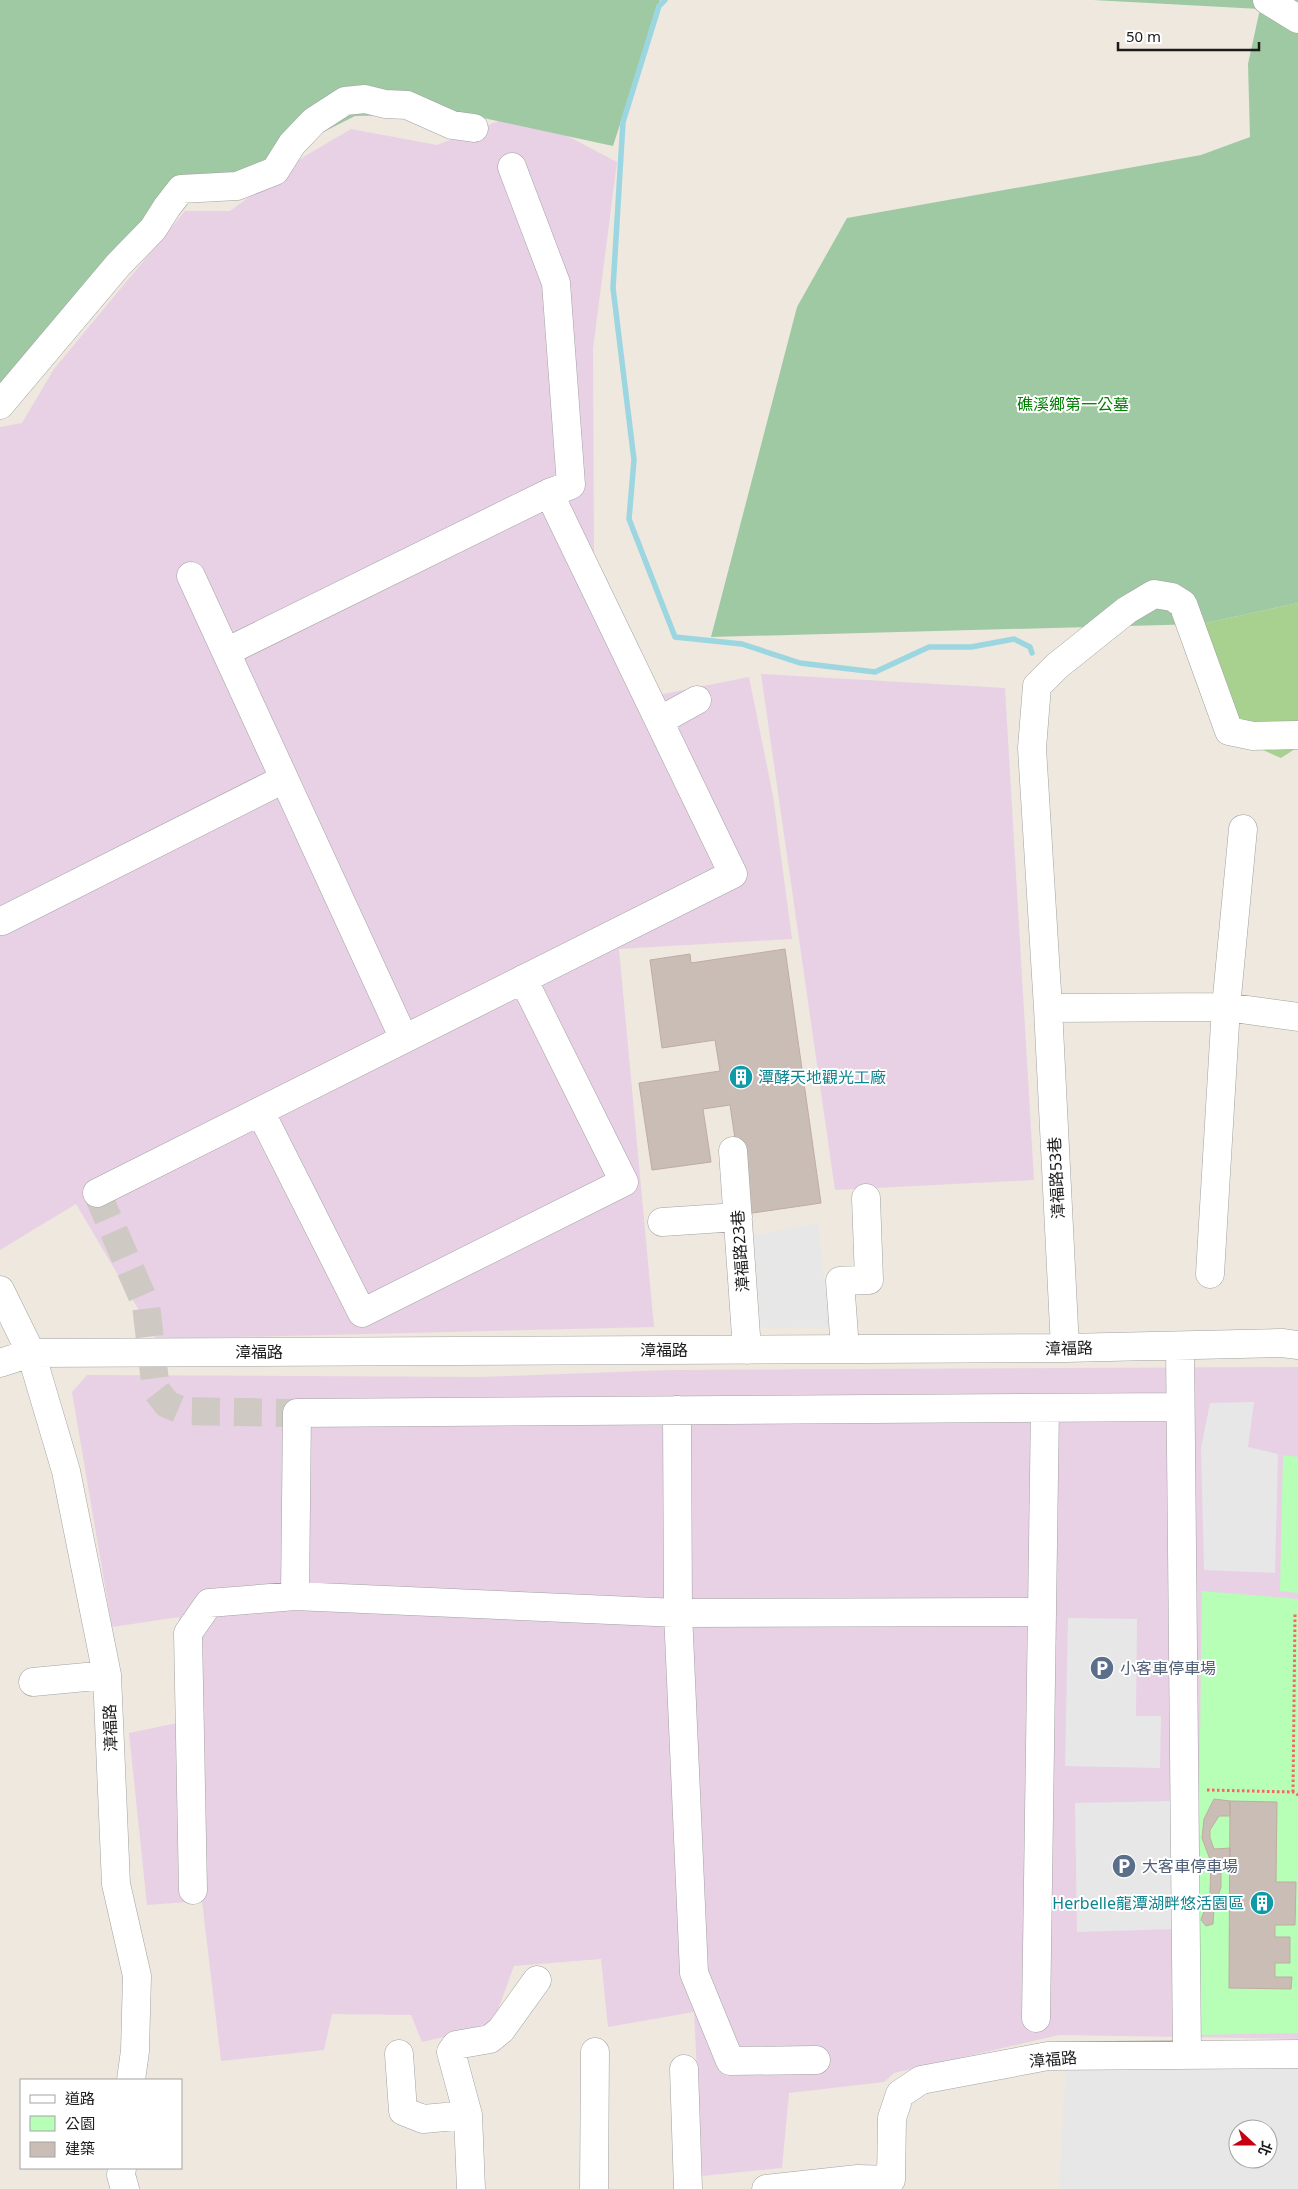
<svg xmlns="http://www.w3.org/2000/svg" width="1298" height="2189" font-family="'Noto Sans','Noto Sans TC',sans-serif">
	<rect width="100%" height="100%" fill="#eee8df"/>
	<path fill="#e8d1e5" d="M511,116L554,129L617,162L593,349L594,555L658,695L749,677L773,796L792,939L619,949L654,1327L156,1339L76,1204L0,1250V427L22,423L54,369L185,211H230L305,156L351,129L437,145Z
		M761,674L1005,688L1034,1180L835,1190Z
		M1298,1367V2039L1059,2035L894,2073L884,2082L789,2093L782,2168L702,2176L694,2012L608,2027L601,1959L514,1966L492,2026L422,2042L411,2015L332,2014L324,2050L221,2061L202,1901L147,1905L129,1733L182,1722L179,1617L112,1627L72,1392L87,1375L480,1377L671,1370Z"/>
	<path fill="#a8d190" d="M1298,603V747L1281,758L1231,736L1201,624Z"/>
	<path fill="#9fc9a2" d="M0,0H660L613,146L465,114L355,116L183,203L0,411Z
		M1093,0H1298V603L1201,624L711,637L797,307L847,218L1201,155L1250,137L1248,64L1260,9Z"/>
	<path fill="#b7feb7" d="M1283,1455L1298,1457V1593L1280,1591Z
		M1202,1591L1298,1599V2033L1196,2035Z"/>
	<path fill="#e7e7e7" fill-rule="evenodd" d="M818,1223L829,1327L761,1328L754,1235Z
		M1254,1402L1248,1447L1278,1454L1275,1573L1204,1570L1201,1448L1210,1403Z
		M1068,1618L1137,1619L1136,1716H1161L1160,1768L1065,1766Z
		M1172,1801L1175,1929L1077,1932L1075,1803Z
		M1066,2061L1298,2062V2189H1059ZM1238,2129H1268V2159H1238Z"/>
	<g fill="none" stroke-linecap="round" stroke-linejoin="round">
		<path stroke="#9cd6e0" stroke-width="5.5" d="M665,0L659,6L623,122L613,288L634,460L629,519L675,637L742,644L800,663L875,672L929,647H971L1014,639L1030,647L1032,653"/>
	</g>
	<path fill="#cabdb6" stroke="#c0aca1" d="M785,949L821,1203L746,1214L730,1105L703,1109L711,1162L652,1170L639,1083L720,1071L715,1040L662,1048L650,960L690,954L691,963Z
		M1214,1799L1230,1801V1816H1219L1210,1830V1838L1214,1849L1230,1848V1870H1221V1887L1214,1908L1213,1924L1206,1926L1201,1920L1210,1893L1211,1862L1202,1838L1204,1819Z
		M1230,1801L1277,1802L1276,1882H1296L1295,1925H1275V1937H1290V1963H1275V1977H1292L1291,1989L1229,1988Z"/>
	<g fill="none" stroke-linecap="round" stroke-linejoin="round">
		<path stroke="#cec9c2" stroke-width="28" stroke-dasharray="28 14" stroke-linecap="butt" d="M97,1193L146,1305L156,1390L167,1404L183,1411L297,1413"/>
		<g stroke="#a2a2a2" stroke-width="29">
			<path id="minor" d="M1267,0L1298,19
				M512,167L556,283L571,485L549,493
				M0,405L118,265L153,229L167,207L181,189L237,186L275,171L292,144L314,121L345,101L365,99L385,104L407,105L452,125L474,128
				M191,576L404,1039
				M659,721L697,700
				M2,921L284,779
				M1048,1008L1226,1007L1298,1017
				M260,1111L362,1313L624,1182L523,979
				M733,1151L747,1350
				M97,1193L733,874L549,493L226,652
				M662,1222L738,1217
				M1210,1274L1226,1007L1243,829
				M0,1290L31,1353L66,1471L107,1675L116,1884L137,1976L135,2051L131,2080
				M1180,1346L1187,2055
				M1065,1348L1048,1008L1032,748L1037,686L1057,666L1127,610L1154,594L1172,597L1183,604L1229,731L1253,736L1298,735
				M845,1349L840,1281L869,1280L866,1198
				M0,1363L31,1353L1065,1348L1282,1343L1298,1345
				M677,1410L678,1613L694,1973L730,2061L816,2060
				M295,1596L297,1413L1180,1407
				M33,1682L107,1675
				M193,1890L188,1633L209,1603L295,1596L678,1613L1042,1612
				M1036,2018L1045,1408
				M399,2054L403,2111L423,2119L468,2115
				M684,2069L688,2189
				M122,2168L121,2175L125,2189
				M471,2189L468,2115L451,2052L456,2045L490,2039L501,2030L537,1980
				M594,2189L595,2052
				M766,2189L858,2179L891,2180L892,2118L900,2094L921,2080L1048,2056L1298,2054"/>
		</g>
		<path stroke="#ff635f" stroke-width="3" stroke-dasharray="2.5 2.5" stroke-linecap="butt" d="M1207,1790L1293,1792L1298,1795
			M1293,1792L1295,1614"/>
		<use href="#minor" stroke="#fff" stroke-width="28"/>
	</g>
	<defs>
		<g id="building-disc" transform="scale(1.25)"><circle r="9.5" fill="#0f9aa8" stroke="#fff"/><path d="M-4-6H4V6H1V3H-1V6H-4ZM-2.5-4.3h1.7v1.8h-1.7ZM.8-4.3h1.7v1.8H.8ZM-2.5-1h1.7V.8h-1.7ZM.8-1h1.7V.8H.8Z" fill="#fff"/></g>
		<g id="parking-disc" transform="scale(1.25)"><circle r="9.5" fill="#5c6f8a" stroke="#fff"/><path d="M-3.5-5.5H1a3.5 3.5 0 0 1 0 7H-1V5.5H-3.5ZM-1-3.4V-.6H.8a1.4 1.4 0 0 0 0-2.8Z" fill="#fff"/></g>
	</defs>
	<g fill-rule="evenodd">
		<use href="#building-disc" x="741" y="1077"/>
		<use href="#parking-disc" x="1102" y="1668"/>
		<use href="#parking-disc" x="1124" y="1866"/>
		<use href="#building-disc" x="1262" y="1903"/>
	</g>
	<g text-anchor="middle" stroke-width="4" stroke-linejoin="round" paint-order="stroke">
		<g font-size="16" fill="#038003" stroke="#fff">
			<text x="1073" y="410">礁溪鄉第一公墓</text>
		</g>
		<g font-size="16" fill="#0d838f" stroke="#fff" text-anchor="start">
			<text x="758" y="1083">潭酵天地觀光工廠</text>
			<text x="1244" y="1909" text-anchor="end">Herbelle龍潭湖畔悠活園區</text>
		</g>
		<g font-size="16" fill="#1b1b1b" stroke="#fff">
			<text transform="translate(1056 1178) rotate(-93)" y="6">漳福路53巷</text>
			<text transform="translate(740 1251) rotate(-94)" y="6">漳福路23巷</text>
			<text transform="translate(1069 1348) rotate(-1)" y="6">漳福路</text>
			<text x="664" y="1356">漳福路</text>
			<text x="259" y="1358">漳福路</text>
			<text transform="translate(110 1728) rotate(-92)" y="6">漳福路</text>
			<text transform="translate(1053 2059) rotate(-5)" y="6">漳福路</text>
		</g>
		<g font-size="16" fill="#4e5e75" stroke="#fff" text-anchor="start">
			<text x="1120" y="1674">小客車停車場</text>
			<text x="1142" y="1872">大客車停車場</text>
		</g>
	</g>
	<rect x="20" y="2079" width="162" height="90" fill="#ffffff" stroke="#a4a4a4"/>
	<rect x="30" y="2095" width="25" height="8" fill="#ffffff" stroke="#a4a4a4"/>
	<text x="65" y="2104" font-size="15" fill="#1b1b1b">道路</text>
	<rect x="30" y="2116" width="25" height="15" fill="#b7feb7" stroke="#a4a4a4"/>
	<text x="65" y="2129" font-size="15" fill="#1b1b1b">公園</text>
	<rect x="30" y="2142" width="25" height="15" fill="#cabdb6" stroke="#a4a4a4"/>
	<text x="65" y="2154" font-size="15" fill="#1b1b1b">建築</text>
	<g transform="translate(1253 2144) rotate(111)"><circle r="24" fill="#ffffff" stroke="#a4a4a4"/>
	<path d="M0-4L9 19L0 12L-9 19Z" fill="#c60010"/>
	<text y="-8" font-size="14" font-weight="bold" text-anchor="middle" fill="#1b1b1b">北</text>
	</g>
	<path d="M1118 42v8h141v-8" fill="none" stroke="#1b1b1b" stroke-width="2.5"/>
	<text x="1126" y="42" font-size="15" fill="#1b1b1b" stroke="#ffffff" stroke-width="4" paint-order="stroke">50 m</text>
</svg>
